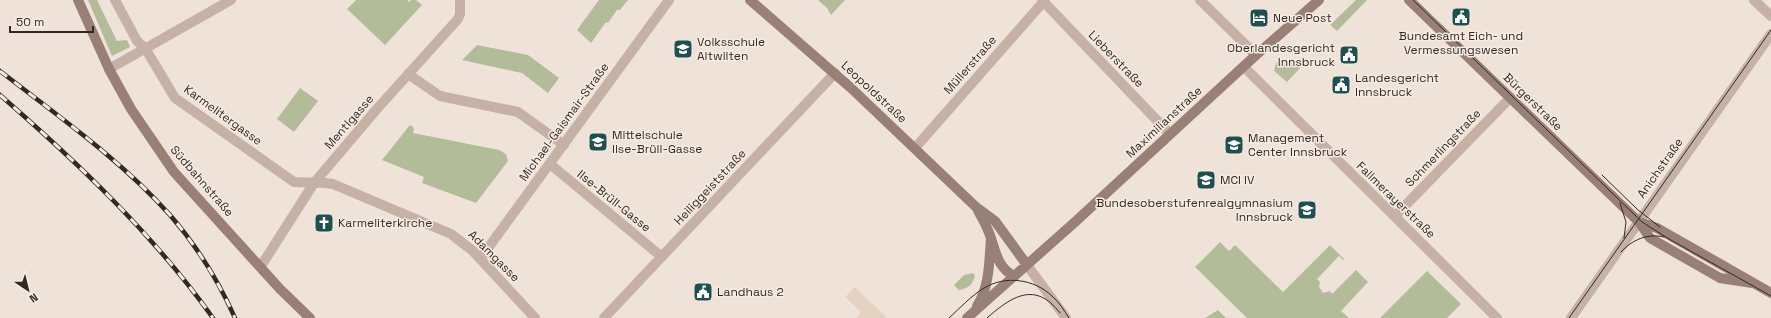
<svg xmlns="http://www.w3.org/2000/svg" width="1771" height="318" font-family="'Space Grotesk',sans-serif">
	<rect width="100%" height="100%" fill="#efe2d8"/>
	<path fill="#b3bc99" d="M88,0H97L117,41L127,40L130,47L112,56Z
		M356,0H407L409,2L411,0H416L422,5L385,45L347,9Z
		M599,0H628L620,10H617L608,23L606,22L591,43L577,30Z
		M818,0H845L831,15L827,8Z
		M1356,0H1367L1337,31L1330,25Z
		M477,45L528,55L559,78L548,93L522,73L462,60Z
		M1296,60L1302,66L1287,82L1274,71L1276,63Z
		M300,88L318,101L294,132L277,119Z
		M410,125L414,128L413,133L499,150L506,154L508,161L476,203L422,183L424,177L382,160Z
		M1220,242L1229,251L1235,245L1283,292L1330,245L1344,259L1343,260L1339,256L1317,279L1320,282L1319,287L1323,293L1330,291L1332,294L1356,270L1368,282L1341,311L1349,318H1247L1195,267Z
		M1427,271L1461,304L1447,318H1380Z
		M973,273L975,276C972,285 969,288 959,290L954,285L964,275Z
		M1218,310L1226,318H1205Z"/>
	<path fill="#e6d2c0" d="M855,287L863,295L887,318H856L861,312L845,297Z"/>
	<g fill="none" stroke-linecap="round" stroke-linejoin="round">
		<path stroke="#c5b1a5" stroke-width="10" d="M115,0L137,41L145,48L175,98L294,182L325,183L333,184L451,234L473,251L535,318
			M1042,0L1170,134
			M1200,0L1256,55
			M1754,0L1771,16
			M1244,67L1497,318
			M109,69L231,0
			M408,74L440,96L518,112L564,145
			M915,148L1045,0
			M550,164L662,257
			M1395,216L1510,98
			M480,259L669,0
			M1027,265L1066,318
			M261,266L314,183L376,110L458,19L460,14V0
			M604,318L835,73
			M1571,318L1771,34"/>
		<path stroke="#998077" stroke-width="10" d="M78,0L109,69L131,109L174,172L280,289L310,318
			M750,0L851,88L976,207L995,221L1027,265
			M1409,0L1639,222L1650,238L1720,278L1752,283
			M977,208C980,215 984,221 987,228C995,244 995,268 1015,276
			M1639,222L1657,228L1771,293
			M977,306C990,286 989,261 991,238
			M967,318L1075,222L1256,55L1319,0"/>
		<path stroke="#322826" stroke-width="1" d="M1413,0L1642,222L1669,239L1771,296
			M1602,175L1638,210L1660,227
			M1620,203L1626,222L1624,238
			M1621,252C1632,240 1647,233 1664,237
			M949,318C960,308 971,296 984,288C1006,275 1034,279 1052,296C1059,302 1064,310 1069,318
			M987,318C1011,297 1035,280 1060,313
			M1569,318L1771,30"/>
		<g stroke="#322826" stroke-width="4.5">
			<path id="rail" d="M0,71C58,116 121,160 170,215C196,245 219,282 235,318
				M0,95C78,163 153,234 213,318"/>
		</g>
		<use href="#rail" stroke="#f7ece3" stroke-width="3" stroke-dasharray="9" stroke-linecap="butt"/>
	</g>
	<defs>
		<g id="civic-square" transform="scale(1)"><rect x="-9" y="-9" width="18" height="18" rx="4" fill="#1e504f" stroke="#f7ece3"/><path d="M-.6-6.5H3V-4.5H.6V-3L4-1V1h2V6H-6V1h2V-1L-.6-3ZM-1.2 2.5V6h2.4V2.5Z" fill="#fff"/></g>
		<g id="hotel-square" transform="scale(1)"><rect x="-9" y="-9" width="18" height="18" rx="4" fill="#1e504f" stroke="#f7ece3"/><path d="M-6-4.5h1.5V1H6V5H4.5V3h-9V5H-6ZM-4 0a1.8 1.8 0 1 1 3.6 0ZM.5 0V-2.5h3Q6-2.5 6 0Z" fill="#fff"/></g>
		<g id="school-square" transform="scale(1)"><rect x="-9" y="-9" width="18" height="18" rx="4" fill="#1e504f" stroke="#f7ece3"/><path d="M0-5L7-2L0 1L-7-2ZM-4 1L0 2.5L4 1V4Q0 6-4 4Z" fill="#fff"/></g>
		<g id="university-square" transform="scale(1)"><rect x="-9" y="-9" width="18" height="18" rx="4" fill="#1e504f" stroke="#f7ece3"/><path d="M0-5L7-2L0 1L-7-2ZM-4 1L0 2.5L4 1V4Q0 6-4 4Z" fill="#fff"/></g>
		<g id="church-square" transform="scale(1)"><rect x="-9" y="-9" width="18" height="18" rx="4" fill="#1e504f" stroke="#f7ece3"/><path d="M-1.2-6h2.4v3.5h3.3v2.4h-3.3V6h-2.4V-.1h-3.3v-2.4h3.3Z" fill="#fff"/></g>
	</defs>
	<g fill-rule="evenodd">
		<use href="#civic-square" x="1461" y="17"/>
		<use href="#hotel-square" x="1259" y="18"/>
		<use href="#school-square" x="683" y="49"/>
		<use href="#civic-square" x="1349" y="55"/>
		<use href="#civic-square" x="1341" y="85"/>
		<use href="#school-square" x="598" y="142"/>
		<use href="#university-square" x="1234" y="145"/>
		<use href="#university-square" x="1206" y="180"/>
		<use href="#school-square" x="1307" y="210"/>
		<use href="#church-square" x="324" y="223"/>
		<use href="#civic-square" x="703" y="292"/>
	</g>
	<g text-anchor="middle" stroke-width="3" stroke-linejoin="round" paint-order="stroke">
		<g font-size="12" fill="#322826" stroke="#f7ece3" text-anchor="start">
			<text x="1273" y="22">Neue Post</text>
			<text x="1461" y="40" text-anchor="middle">Bundesamt Eich- und<tspan x="1461" dy="14">Vermessungswesen</tspan></text>
			<text x="697" y="46">Volksschule<tspan x="697" dy="14">Altwilten</tspan></text>
			<text x="1335" y="52" text-anchor="end">Oberlandesgericht<tspan x="1335" dy="14">Innsbruck</tspan></text>
			<text x="1355" y="82">Landesgericht<tspan x="1355" dy="14">Innsbruck</tspan></text>
			<text x="612" y="139">Mittelschule<tspan x="612" dy="14">Ilse-Brüll-Gasse</tspan></text>
			<text x="1248" y="142">Management<tspan x="1248" dy="14">Center Innsbruck</tspan></text>
			<text x="1220" y="184">MCI IV</text>
			<text x="1293" y="207" text-anchor="end">Bundesoberstufenrealgymnasium<tspan x="1293" dy="14">Innsbruck</tspan></text>
			<text x="338" y="227">Karmeliterkirche</text>
			<text x="717" y="296">Landhaus 2</text>
		</g>
		<g font-size="12" fill="#322826" stroke="#f7ece3">
			<text transform="translate(1116 59) rotate(46)" y="4">Lieberstraße</text>
			<text transform="translate(970 65) rotate(-49)" y="4">Müllerstraße</text>
			<text transform="translate(874 92) rotate(43)" y="4">Leopoldstraße</text>
			<text transform="translate(1533 102) rotate(44)" y="4">Bürgerstraße</text>
			<text transform="translate(223 115) rotate(36)" y="4">Karmelitergasse</text>
			<text transform="translate(349 122) rotate(-49)" y="4">Mentlgasse</text>
			<text transform="translate(564 122) rotate(-54)" y="4">Michael-Gaismair-Straße</text>
			<text transform="translate(1164 122) rotate(-43)" y="4">Maximilianstraße</text>
			<text transform="translate(1443 148) rotate(-46)" y="4">Schmerlingstraße</text>
			<text transform="translate(1660 168) rotate(-55)" y="4">Anichstraße</text>
			<text transform="translate(202 181) rotate(49)" y="4">Südbahnstraße</text>
			<text transform="translate(710 187) rotate(-47)" y="4">Heiliggeiststraße</text>
			<text transform="translate(1396 200) rotate(44)" y="4">Fallmerayerstraße</text>
			<text transform="translate(614 201) rotate(39)" y="4">Ilse-Brüll-Gasse</text>
			<text transform="translate(494 256) rotate(45)" y="4">Adamgasse</text>
		</g>
	</g>
	<g transform="translate(28 290) rotate(145)" stroke="#f7ece3" stroke-width="3" paint-order="stroke">
	<path d="M0-3L7 15L0 10L-7 15Z" fill="#322826"/>
	<text y="-6" font-size="11" font-weight="bold" text-anchor="middle" fill="#322826">N</text>
	</g>
	<path d="M10 26v6h83v-6" fill="none" stroke="#322826" stroke-width="2"/>
	<text x="16" y="26" font-size="12" fill="#322826" stroke="#f7ece3" stroke-width="3" paint-order="stroke">50 m</text>
</svg>
